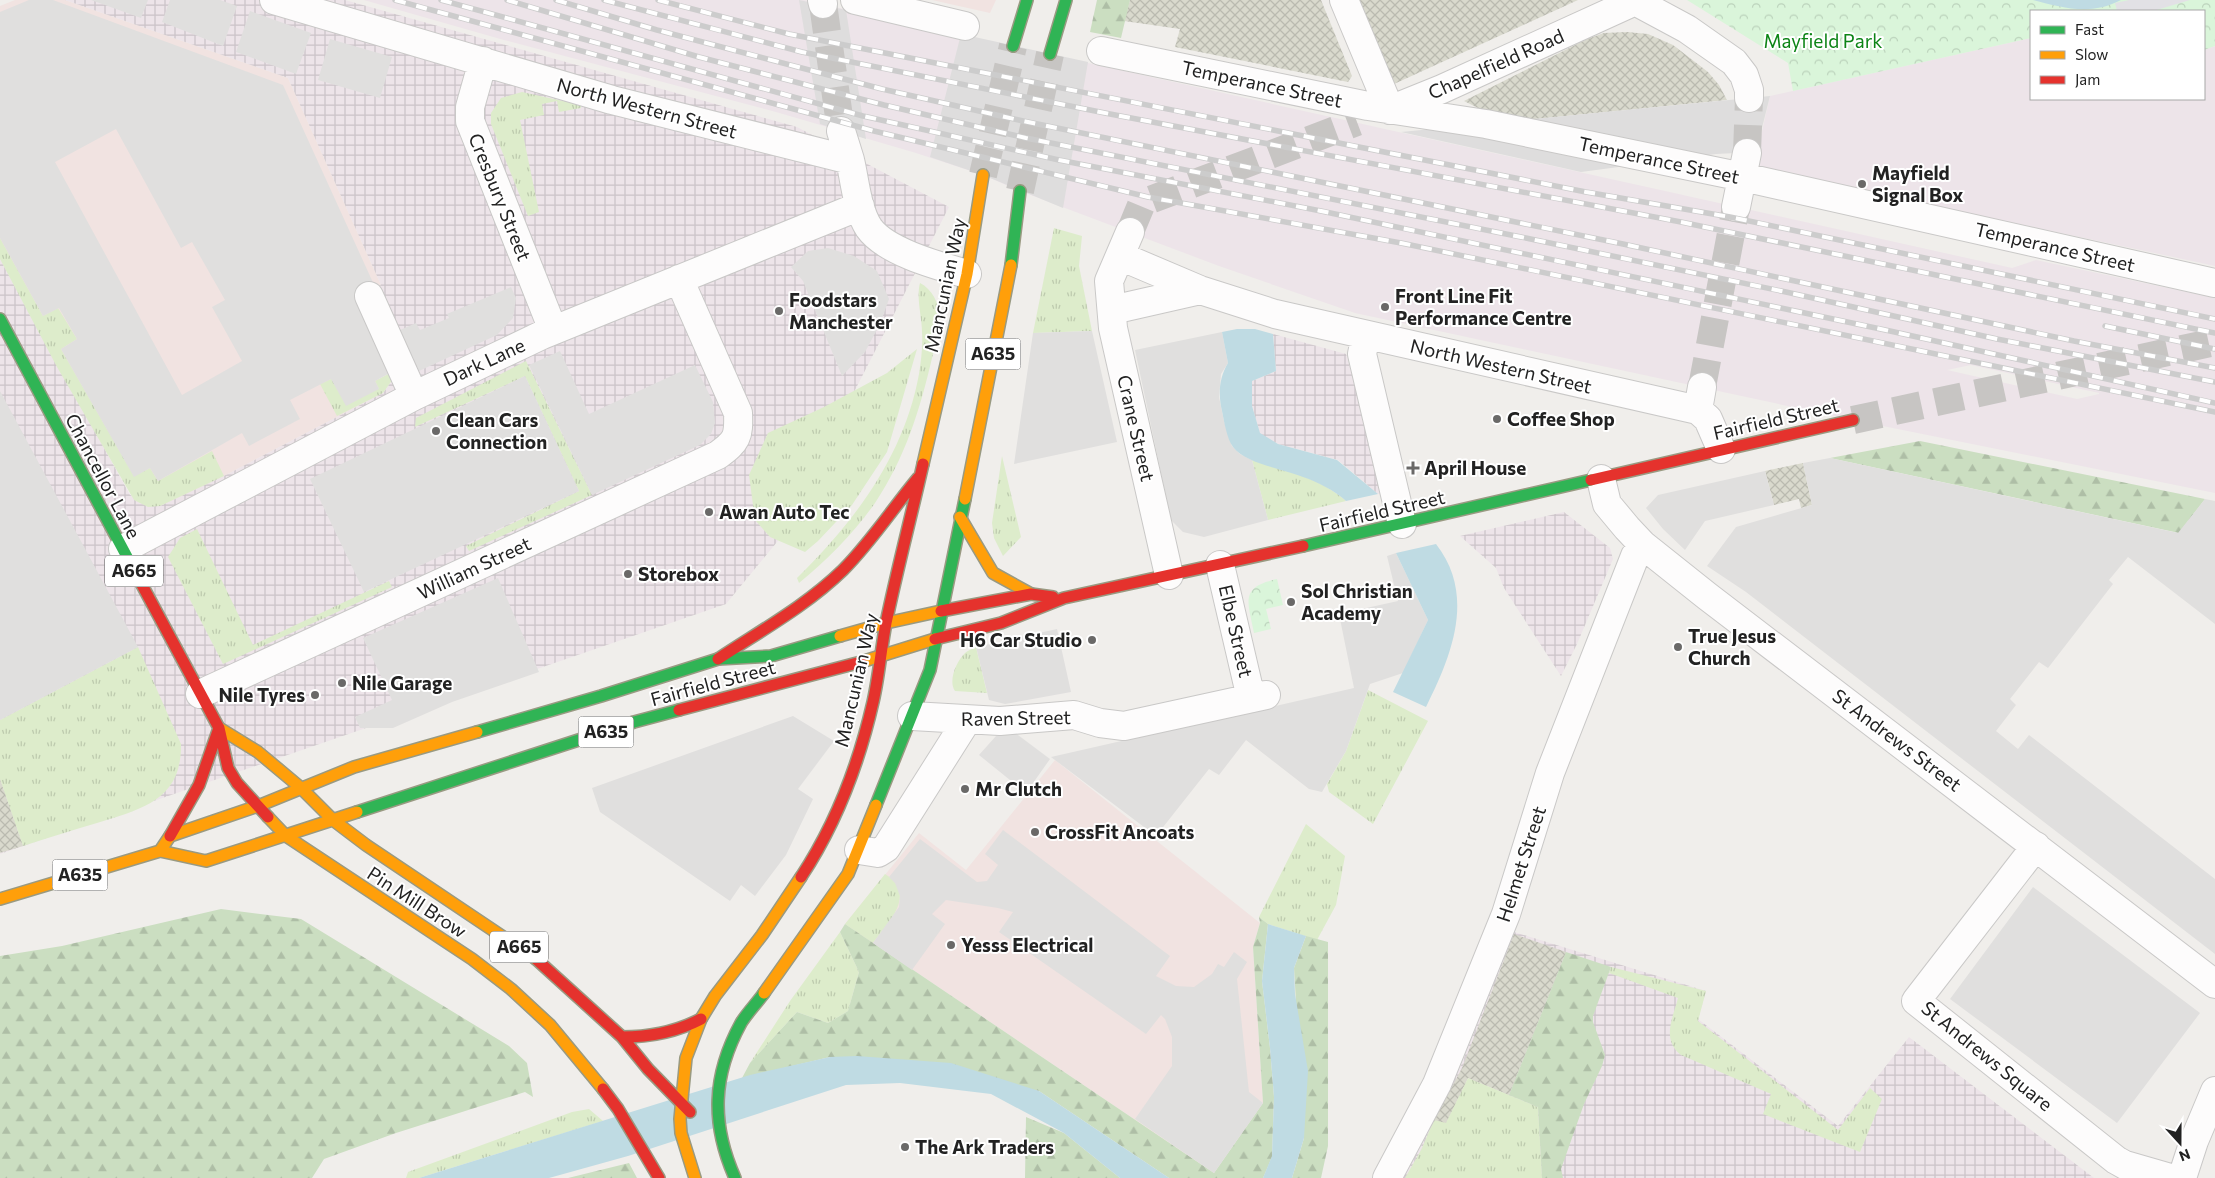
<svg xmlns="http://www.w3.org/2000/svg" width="2215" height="1178" font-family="Commissioner,sans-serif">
	<defs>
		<pattern id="industrial-grid" width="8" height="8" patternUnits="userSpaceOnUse" patternTransform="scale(1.25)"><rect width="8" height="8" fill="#ede4e9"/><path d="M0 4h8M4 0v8" fill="none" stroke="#cbc3c8"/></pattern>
		<pattern id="construction-cross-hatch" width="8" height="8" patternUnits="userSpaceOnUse" patternTransform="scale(1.25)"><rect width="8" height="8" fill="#d9d9cd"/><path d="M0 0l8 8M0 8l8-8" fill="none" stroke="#babab0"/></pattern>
		<pattern id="grass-tufts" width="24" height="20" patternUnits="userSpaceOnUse" patternTransform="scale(1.25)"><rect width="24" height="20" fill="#ddeccb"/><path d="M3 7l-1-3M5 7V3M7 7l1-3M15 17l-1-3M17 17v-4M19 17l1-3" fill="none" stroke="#bdcaae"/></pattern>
		<pattern id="forest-firs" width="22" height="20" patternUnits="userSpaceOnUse" patternTransform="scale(1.25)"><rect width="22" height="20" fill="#cbdec1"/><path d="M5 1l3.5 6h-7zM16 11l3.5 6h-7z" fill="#aebea6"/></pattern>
		<pattern id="park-crowns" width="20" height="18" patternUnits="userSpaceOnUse" patternTransform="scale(1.25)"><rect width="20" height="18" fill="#daf5da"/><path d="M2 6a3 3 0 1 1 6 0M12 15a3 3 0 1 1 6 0" fill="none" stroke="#bbd2bb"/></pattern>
	</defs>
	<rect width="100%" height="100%" fill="#f0eeeb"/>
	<path fill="#f1e3e1" d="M15,0H65L288,78L381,285L354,297L383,393L224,476L166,504L153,507L35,324L0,259V6Z
		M932,0H996L990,13Z
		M1055,760L1260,923L1253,947L1263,1103L1214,1173L845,924L919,833L966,870Z"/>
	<path fill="url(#industrial-grid)" d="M65,0H345L797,127L949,207L777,542L726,604L0,854V259L130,495L160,506L224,476L383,393L393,379L354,297L381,285L288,78Z
		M1273,334L1346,354L1387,492L1378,494L1338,460L1278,444L1260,434L1252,406V381L1276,371Z
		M1564,512L1610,548L1613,559L1577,644L1561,676L1504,588L1496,568L1460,536Z
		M1514,932L1706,991L1698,1019L1838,1126L1909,1037L2094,1178H1401L1419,1150L1460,1068Z"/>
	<path fill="#ede4e9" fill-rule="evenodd" d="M364,0H804L2012,268L2036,260L2215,298V493L1853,420L1355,313L1219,266L1020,191L983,175L916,153L776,112L504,40ZM1971,365L2099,393V394L2077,399L1947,370Z
		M2031,38V99H2204V50L2215,46V266L1884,195L1759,167L1755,162L1770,96Z"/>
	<path fill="url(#construction-cross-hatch)" d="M1130,0H1321L1352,76L1348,82L1175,47L1180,29L1124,21Z
		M1357,0H1578L1394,84Z
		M1627,32L1648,34L1673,45L1708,72L1719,85L1727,100L1525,120L1482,110L1464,101L1587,39L1604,33Z
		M1803,463L1812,505L1801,508L1799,499L1774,505L1765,471Z
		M0,779L23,846L0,853Z
		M1514,934L1566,952L1509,1095L1468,1078L1446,1124L1434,1120L1462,1068Z"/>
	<path fill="url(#grass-tufts)" d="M522,92L581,105V108L559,112L557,101L542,104L544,115L520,120L539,212L528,216L491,124V113L501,98Z
		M1054,228L1082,236L1079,266L1092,331L1033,333Z
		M0,238L43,316L58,308L77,339L61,349L134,476L150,468L158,481L212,451L224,476L160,506L148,507L134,500L57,367L0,259Z
		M920,283C932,289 939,303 940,317C941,330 935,346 932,358C920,410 905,458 875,503C854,533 828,559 799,583L797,578C855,521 904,456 919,374C921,361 923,346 922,332C922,317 916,298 920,283Z
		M917,349L887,452L852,505L818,541L805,552L770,537L755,520L749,475L768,433L824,407L887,373Z
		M526,361L592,495L469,551L466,546L579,491L525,376L415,427L416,418Z
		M390,373L393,379L383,393L337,416L320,384L331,379L379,389L375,381Z
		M1002,456L1021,537L1003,556L994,538L992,523Z
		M1252,460C1283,470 1321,478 1346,501L1268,520Z
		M197,529L253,645L389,581L392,587L223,664L168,557L180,538Z
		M138,647L181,744C182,800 142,809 97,823C72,830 48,838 23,846L0,779V720Z
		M976,647L987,693L955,691C948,681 956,662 965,653C967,651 972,649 976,647Z
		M1368,690L1428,721L1373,824L1329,792L1327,784L1346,751Z
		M1306,824L1345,856L1336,905L1317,940L1268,924L1259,917Z
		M885,874C918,894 888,923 873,943L845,924Z
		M840,932L859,972L848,1011L828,1023L797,1012L750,1063L790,1001Z
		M1611,967L1706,991L1698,1021L1838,1130L1870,1088L1882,1099L1860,1152L1763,1114L1771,1094L1681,1055C1661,1039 1673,1018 1678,998L1609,973Z
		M1468,1078L1538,1107L1542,1178H1405L1421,1150L1434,1120L1446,1123Z
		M589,1109L603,1121L419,1178H406L408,1172L572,1112Z"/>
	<path fill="url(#forest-firs)" d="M1097,0H1130L1121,38L1090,32Z
		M1920,441L2205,499L2179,533L1830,458Z
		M221,909L301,919L509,1046L527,1063L533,1097L525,1092L396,1133L324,1159L312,1178H0V956L62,946Z
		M1259,917L1268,924L1262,981L1270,1048L1274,1097L1272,1157L1263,1178H1169L1039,1091L830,1057L742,1078L750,1063L797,1012L828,1023L848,1011L859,972L840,932L845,924L1214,1173L1263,1103L1253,947L1260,923Z
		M1306,936L1328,942V1146L1321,1178H1292L1304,1138L1294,968Z
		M1566,952L1611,967L1593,1016V1022L1605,1055L1602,1066L1584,1104L1561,1169L1563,1178H1542L1538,1107L1509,1095Z
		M1026,1117L1064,1133L1120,1178H1025Z
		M629,1163L637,1178H568Z"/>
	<path fill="url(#park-crowns)" d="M1687,0H2215V46L2204,50V11H2031V38L1793,91L1788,63Z
		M1277,579L1283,605L1266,609L1271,629L1254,633C1248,602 1239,587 1277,579Z"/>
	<path fill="#e0dfde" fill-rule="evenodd" d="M29,0H53L283,85L375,287L354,297L390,373L375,381L379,389L346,406L331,379L290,400L300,419L249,446L242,433L158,481L150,468L134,477L61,349L77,339L59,308L43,316L0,238V12ZM116,129L181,248L192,242L225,300L212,307L242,361L182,395L55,162Z
		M91,0H148L141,18Z
		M170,0H220L237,6L223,46L162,22Z
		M250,11L311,33L296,74L236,52Z
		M330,39L392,57L380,98L318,80Z
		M828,248L854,256L877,271L889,299L880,324L865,352L842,376L803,281L791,267L808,251Z
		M511,287L516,298L513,318L497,335L419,371L400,330L416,323L420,330L449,318L447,314Z
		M1092,331L1117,442L1014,464L1033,333Z
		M1222,332L1228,363L1221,374L1219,397L1224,421L1232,446L1240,454L1252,460L1268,520L1204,537L1183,532L1171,520L1135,350Z
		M560,351L589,414L695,365L713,402L715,423L711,434L700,445L592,495L529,365Z
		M525,376L579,491L364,592L310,479Z
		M0,391L138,647L0,720Z
		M1830,458L2178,533L2205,499L2215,501V624L2128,557L2109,580L2113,584L2048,668L2039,662L2010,699L2016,705L1996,731L2018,749L2029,735L2215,879V954L1746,592L1707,566L1736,527L1812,505L1803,463Z
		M1765,471L1774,505L1705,521L1685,550L1663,529L1646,508L1658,495Z
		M1396,553L1428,620L1403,673L1370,684L1346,751L1322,792L1309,789L1246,740L1219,775L1209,769L1156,836L1051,757L1354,688L1339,614L1398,601L1387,556Z
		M498,578L539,672L452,702L393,728H360L355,717L392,700L363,638Z
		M1057,629L1071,692L1005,704L989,700L976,647Z
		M793,716L834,741L798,789L813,799L786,855L755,896L741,885L730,901L600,812L592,788Z
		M1014,732L1050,759L1026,793L979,755L996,736Z
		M1003,830L1170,956L1156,976L1176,986L1194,987L1212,974L1218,964L1224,967L1234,952L1247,962L1237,979L1249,1092L1263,1103L1214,1173L1135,1119L1172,1066V1037L1165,1019L1161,1015L1146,1034L999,932L1013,912L998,908L946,900L932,914L945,924L912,970L873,943L899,907L900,896L895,883L889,877L920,839L977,882L987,881L998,865L985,854Z
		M2033,887L2200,1013L2117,1123L1950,999Z"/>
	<path fill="#e2e1e5" d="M2129,0H2190L2153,11H2117L2115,3Z"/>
	<path fill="#bfdbe3" d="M2033,0H2121C2090,16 2064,8 2033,0Z
		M1237,329H1255L1273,334L1276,371L1252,381V406L1260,433L1278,444L1337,460L1378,494L1346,501C1335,491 1318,482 1303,477C1284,469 1246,464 1233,447C1227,439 1224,421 1222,411C1218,394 1219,378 1228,363L1222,332Z
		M1436,544C1476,595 1452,655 1426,707L1393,692L1428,620L1396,553Z
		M1268,924L1306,936L1294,968L1295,994L1308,1071L1304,1138L1292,1178H1263L1272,1156L1274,1097L1270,1048L1262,981Z
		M857,1056L951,1063L1039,1091L1169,1178H1120L1064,1133L991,1094L900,1083L846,1085L628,1156L549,1178H419L750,1075L830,1057Z"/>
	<path fill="#dedddd" d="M799,0L846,10L866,139L820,124Z
		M961,34L1088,62L1063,208L983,175L930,157Z
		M1770,96L1756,152L1716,154L1581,172L1401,132Z"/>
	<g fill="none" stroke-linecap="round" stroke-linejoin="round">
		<path stroke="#c7c5c3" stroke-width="28" stroke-dasharray="28 14" stroke-linecap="butt" d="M823,4L841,131
			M1747,153L1749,98
			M1130,232L1142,203L1357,122
			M1702,387L1736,207"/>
		<path stroke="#c7c5c3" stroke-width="28" stroke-dasharray="28 14" stroke-linecap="butt" d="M1853,420L2215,342"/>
		<path stroke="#c7c5c3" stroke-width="28" stroke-dasharray="28 14" stroke-linecap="butt" d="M983,175L1013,46
			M1020,191L1050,54"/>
		<g stroke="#c9c8c7" stroke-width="30">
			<path id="street" d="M274,0L612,100L850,160C855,181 857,210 869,228C886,252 939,266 967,274
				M822,0L823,4
				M855,0L965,26
				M1344,0L1390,110
				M1633,0L1687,29L1734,62L1744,75L1749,90V98
				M1101,51L1368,106L1486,124L1743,177L2215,283
				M483,61L470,107V121L553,330
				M1390,110L1442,89L1633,2
				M841,131L850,160
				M1736,207L1747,153
				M1130,232L1109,281L1113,328L1169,575
				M1120,256L1200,290L1275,314L1698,410L1708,419L1721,449
				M369,296L414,396
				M1112,310L1200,290
				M1366,335L1362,354L1402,524
				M1698,410L1702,387
				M1601,479L1607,504L1627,528L1643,545L1707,596L2215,984
				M123,549L414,396L542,335L860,206
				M1220,565L1251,698
				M200,694L718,455C737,441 739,437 738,413L679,279
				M912,716L1000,721L1074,715L1100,723L1124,726L1266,695
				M2036,846L1916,1001L2116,1160L2125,1165L2170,1178
				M859,850L878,853L886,848L967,720
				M1387,1178L1437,1084L1506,914L1550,773L1635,556L1643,545
				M2182,1178L2194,1141L2215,1091"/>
		</g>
		<g stroke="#999a82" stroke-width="14">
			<path id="fast" d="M1013,46L1027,0
				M1050,54L1066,0
				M1011,265L1020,191
				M0,319L141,583
				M1303,546L1591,480
				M477,732L601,696L718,659L771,656L840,636
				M876,805L930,670L965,499
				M357,812L634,722L679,710
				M735,1178C711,1124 712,1076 741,1023C747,1013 757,1003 764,993"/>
		</g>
		<g stroke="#999a82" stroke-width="14">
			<path id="slow" d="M923,464L967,274L983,175
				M965,499L1011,265
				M960,517L993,573L1031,594
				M840,636L886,623L941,611
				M861,662L935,639
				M219,728L258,752L301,788L333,820L366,845L536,959
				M268,817L286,836L472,959L511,989L550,1025L603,1089
				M160,851L170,836L258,806L354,767L477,732
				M0,899L160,851L206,861L357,812
				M764,993L848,874L876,805
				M695,1178L681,1133L680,1119L686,1058L701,1019L715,996L762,935L801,877"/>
		</g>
		<g stroke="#999a82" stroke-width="14">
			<path id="jam" d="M1591,480L1853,420
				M141,583L219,728L228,768L237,783L268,817
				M941,611L1031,594L1053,597
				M935,639L1001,623L1064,598L1303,546
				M718,659C760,631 806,606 843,570C871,542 893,508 918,478
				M679,710L861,662
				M170,836L199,785L219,728
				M801,877C836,824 859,763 873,702C879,676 881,649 886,623C897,570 911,517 923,464
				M536,959L622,1037L648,1069L690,1112
				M622,1037C650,1037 676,1032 701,1019
				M603,1089L618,1109L659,1178"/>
		</g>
		<use href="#street" stroke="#fdfcfc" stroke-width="28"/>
		<use href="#fast" stroke="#30b455" stroke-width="11"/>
		<use href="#slow" stroke="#ff9f0a" stroke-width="11"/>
		<use href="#jam" stroke="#e5322d" stroke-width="11"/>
		<g stroke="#ccc" stroke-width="5.5">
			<path id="rail" d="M395,0L874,131L1148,197L1401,243L2215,412
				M441,0L863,116L1059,160L1321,211L1890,331L2215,403
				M507,0L699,57L884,105L1026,138L1521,237L1786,292L1997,339L2215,382
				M556,0L657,30L882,89L1023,121L1623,244L2074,341L2215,368
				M604,0L802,52L1110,114L1681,222L2215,333
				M658,0L789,34L1586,192L1730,217L2215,319
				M2105,326L2215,349"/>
		</g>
		<use href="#rail" stroke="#fff" stroke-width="4" stroke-dasharray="11" stroke-linecap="butt"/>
	</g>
	<g fill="#6a6968" stroke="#fff" stroke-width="2">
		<circle cx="1862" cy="184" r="5"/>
		<circle cx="1385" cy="307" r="5"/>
		<circle cx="779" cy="311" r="5"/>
		<circle cx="1497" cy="419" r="5"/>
		<circle cx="436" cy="431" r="5"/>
		<path d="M1410.5 460.5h5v5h5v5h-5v5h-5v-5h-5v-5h5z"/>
		<circle cx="709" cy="512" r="5"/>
		<circle cx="628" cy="574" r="5"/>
		<circle cx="1291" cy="602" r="5"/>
		<circle cx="1092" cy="640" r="5"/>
		<circle cx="1678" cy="647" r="5"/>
		<circle cx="342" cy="683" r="5"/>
		<circle cx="315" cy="695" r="5"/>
		<circle cx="965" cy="789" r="5"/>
		<circle cx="1035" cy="832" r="5"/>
		<circle cx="951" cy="945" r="5"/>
		<circle cx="905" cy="1147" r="5"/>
	</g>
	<g text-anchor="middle" stroke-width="4" stroke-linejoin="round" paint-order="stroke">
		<g fill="#fff" stroke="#646464" stroke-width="1">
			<rect x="965.5" y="338.5" width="55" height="31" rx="4"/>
			<rect x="105" y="555.5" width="58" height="31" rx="4"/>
			<rect x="578.5" y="716.5" width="55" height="31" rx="4"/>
			<rect x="52.5" y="859.5" width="55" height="31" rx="4"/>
			<rect x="490" y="931.5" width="58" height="31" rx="4"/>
		</g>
		<g font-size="18" font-weight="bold" fill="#222">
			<text x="993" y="360">A635</text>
			<text x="134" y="577">A665</text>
			<text x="606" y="738">A635</text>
			<text x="80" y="881">A635</text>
			<text x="519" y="953">A665</text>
		</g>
		<g font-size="19" fill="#0c8416" stroke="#fff">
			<text x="1823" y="48">Mayfield Park</text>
		</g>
		<g font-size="19" fill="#222" stroke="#fff">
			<text transform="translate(1496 64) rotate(-24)" y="7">Chapelfield Road</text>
			<text transform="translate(1262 84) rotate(12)" y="7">Temperance Street</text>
			<text transform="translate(647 108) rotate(15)" y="7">North Western Street</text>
			<text transform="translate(1659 160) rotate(12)" y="7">Temperance Street</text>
			<text transform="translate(500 197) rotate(68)" y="7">Cresbury Street</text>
			<text transform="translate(2055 247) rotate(13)" y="7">Temperance Street</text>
			<text transform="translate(945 285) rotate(-78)" y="7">Mancunian Way</text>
			<text transform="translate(484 362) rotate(-25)" y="7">Dark Lane</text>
			<text transform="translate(1501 366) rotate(13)" y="7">North Western Street</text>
			<text transform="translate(1776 419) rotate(-13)" y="7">Fairfield Street</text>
			<text transform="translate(1136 428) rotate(77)" y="7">Crane Street</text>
			<text transform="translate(103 476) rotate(62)" y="7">Chancellor Lane</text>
			<text transform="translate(1382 511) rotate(-13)" y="7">Fairfield Street</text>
			<text transform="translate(474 568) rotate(-25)" y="7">William Street</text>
			<text transform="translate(1236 631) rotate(77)" y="7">Elbe Street</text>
			<text transform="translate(856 680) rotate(-77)" y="7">Mancunian Way</text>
			<text transform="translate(713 683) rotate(-15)" y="7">Fairfield Street</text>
			<text transform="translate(1016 718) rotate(-1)" y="7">Raven Street</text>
			<text transform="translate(1897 740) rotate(37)" y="7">St Andrews Street</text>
			<text transform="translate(1521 864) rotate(-72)" y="7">Helmet Street</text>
			<text transform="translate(417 902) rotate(33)" y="7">Pin Mill Brow</text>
			<text transform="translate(1987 1056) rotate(39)" y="7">St Andrews Square</text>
		</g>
		<g font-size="19" font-weight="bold" fill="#222" stroke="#fff" text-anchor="start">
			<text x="1872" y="180">Mayfield<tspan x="1872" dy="22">Signal Box</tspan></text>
			<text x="1395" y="303">Front Line Fit<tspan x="1395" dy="22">Performance Centre</tspan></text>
			<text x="789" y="307">Foodstars<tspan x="789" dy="22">Manchester</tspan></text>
			<text x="1507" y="426">Coffee Shop</text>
			<text x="446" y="427">Clean Cars<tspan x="446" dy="22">Connection</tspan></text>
			<text x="1424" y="475">April House</text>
			<text x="719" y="519">Awan Auto Tec</text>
			<text x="638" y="581">Storebox</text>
			<text x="1301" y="598">Sol Christian<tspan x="1301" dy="22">Academy</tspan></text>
			<text x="1688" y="643">True Jesus<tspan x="1688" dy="22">Church</tspan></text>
			<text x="1082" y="647" text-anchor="end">H6 Car Studio</text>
			<text x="352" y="690">Nile Garage</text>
			<text x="305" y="702" text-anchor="end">Nile Tyres</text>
			<text x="975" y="796">Mr Clutch</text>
			<text x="1045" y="839">CrossFit Ancoats</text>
			<text x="961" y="952">Yesss Electrical</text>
			<text x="915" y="1154">The Ark Traders</text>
		</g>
	</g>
	<rect x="2030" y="10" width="175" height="90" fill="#ffffff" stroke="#a7a7a7"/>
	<rect x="2040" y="26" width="25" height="8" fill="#30b455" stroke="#a7a7a7"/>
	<text x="2075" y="35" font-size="15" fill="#222222">Fast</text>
	<rect x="2040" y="51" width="25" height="8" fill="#ff9f0a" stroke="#a7a7a7"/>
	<text x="2075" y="60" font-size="15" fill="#222222">Slow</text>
	<rect x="2040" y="76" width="25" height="8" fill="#e5322d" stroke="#a7a7a7"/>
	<text x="2075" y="85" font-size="15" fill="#222222">Jam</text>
	<g transform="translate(2180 1143) rotate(159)" stroke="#ffffff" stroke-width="4" paint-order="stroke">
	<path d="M0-4L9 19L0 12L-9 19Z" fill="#222222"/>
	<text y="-8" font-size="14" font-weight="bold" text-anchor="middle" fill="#222222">N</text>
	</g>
</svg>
